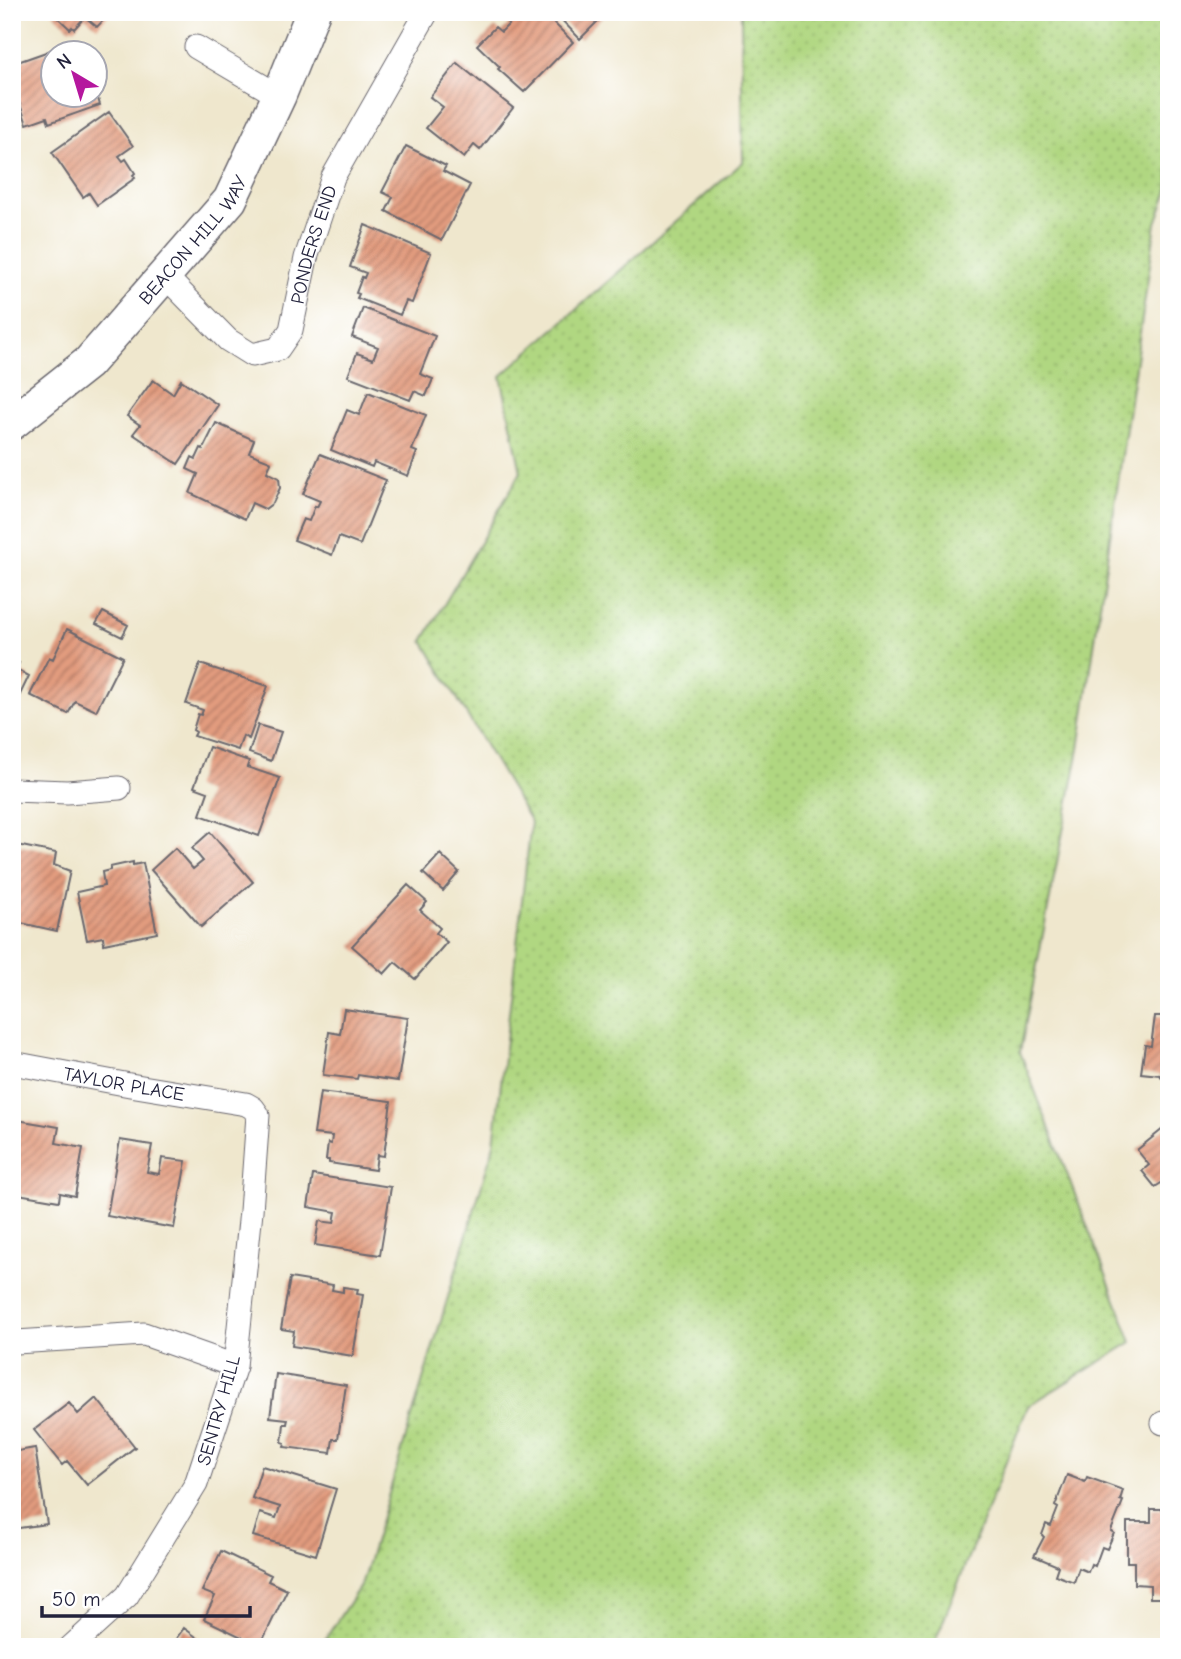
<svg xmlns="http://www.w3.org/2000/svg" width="1181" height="1659" font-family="'Comic Neue',sans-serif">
	<defs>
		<pattern id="grass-dots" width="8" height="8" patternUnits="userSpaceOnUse" patternTransform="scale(1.75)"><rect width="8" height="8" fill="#b0d781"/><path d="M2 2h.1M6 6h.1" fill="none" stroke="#97b870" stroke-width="1.8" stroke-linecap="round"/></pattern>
		<pattern id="building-hatch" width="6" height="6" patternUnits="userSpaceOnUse" patternTransform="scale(1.75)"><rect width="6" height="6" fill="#e29b7e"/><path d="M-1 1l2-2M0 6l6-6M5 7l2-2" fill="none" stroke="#b77e68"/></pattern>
	</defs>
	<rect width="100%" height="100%" fill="#fff"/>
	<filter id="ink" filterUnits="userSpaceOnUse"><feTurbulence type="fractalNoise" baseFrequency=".0143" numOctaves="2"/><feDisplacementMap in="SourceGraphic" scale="14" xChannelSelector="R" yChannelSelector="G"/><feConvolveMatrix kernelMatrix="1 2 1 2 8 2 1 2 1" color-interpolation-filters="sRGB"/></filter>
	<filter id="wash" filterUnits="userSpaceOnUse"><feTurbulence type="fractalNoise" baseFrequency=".00686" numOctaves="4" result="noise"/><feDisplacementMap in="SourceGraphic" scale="28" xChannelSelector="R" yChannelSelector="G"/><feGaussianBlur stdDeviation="1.57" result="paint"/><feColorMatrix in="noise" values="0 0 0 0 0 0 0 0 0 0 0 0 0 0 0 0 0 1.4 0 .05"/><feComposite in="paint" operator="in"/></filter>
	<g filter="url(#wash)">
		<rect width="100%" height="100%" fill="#efe7cd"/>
		<path fill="url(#grass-dots)" stroke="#697c5e" stroke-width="2" d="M741,12H1169V188L1156,223L1079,749L1020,1052L1132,1342L1028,1406L933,1647H320L362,1583L494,1144L531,822L423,641L521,472L501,376L743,162Z"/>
		<g id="blocks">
			<path fill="url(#building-hatch)" d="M52,12H111L97,27L85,17L74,29L72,27L70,29Z
				M497,12H543L573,42L524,92L498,69L500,67L477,45L495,27L501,32L509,24Z
				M554,12H607L580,39Z
				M63,46L69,52H52V94H94L95,89L100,105L49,123L47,117L27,124L12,82V64Z
				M457,63L513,108L480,150L474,145L464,158L426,128L443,107L430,97Z
				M109,112L133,146L119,156L123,161L126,159L135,173L133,175L135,178L97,205L89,193L83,197L52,152Z
				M406,146L446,166L443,171L470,185L442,240L386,211L393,197L382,192Z
				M365,225L431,253L412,303L406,301L400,315L357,298L359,294L356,293L362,277L364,278L366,273L350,267Z
				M363,308L435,336L420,374L433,379L426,396L414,391L410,400L348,376L357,353L373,359L378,347L352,337Z
				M153,380L173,394L181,380L218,405L178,464L133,434L140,425L127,416Z
				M368,392L426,415L412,450L417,452L408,476L374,462L372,467L331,450L347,410L359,415Z
				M216,423L254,440L249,453L270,461L271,463L267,472L279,478L280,488L273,503L265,509L252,503L245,519L190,493L198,474L187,469L192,457L196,459L201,448L203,449Z
				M320,454L386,480L360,545L339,537L332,555L294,540L303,519L309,521L315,506L317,507L320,501L303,494Z
				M103,612L128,625L122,637L96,624Z
				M67,629L123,657L96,711L75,701L68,714L30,695L49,657L53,659Z
				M12,660L19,663L16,669L29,676L12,711Z
				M200,664L268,686L249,739L243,736L238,750L194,736L196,732L193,730L198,714L201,715L203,710L186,704Z
				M258,725L281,732L271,761L249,753Z
				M209,747L249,761L247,767L280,778L259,836L200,815L208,792L194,787Z
				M210,832L253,882L201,927L151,870L175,848L193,869L203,861L192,848Z
				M12,844L56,853L54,865L70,871L57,931L12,921Z
				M440,854L459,872L443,891L423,873Z
				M133,862V865L143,863L157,933L104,944L103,937L87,940L77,892L104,886L102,872L110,870V867Z
				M408,885L427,902L420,910L440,928L436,933L447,942L415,979L395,962L384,974L352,946Z
				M344,1009L408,1018L398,1081L358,1075L357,1079L323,1075L329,1032L340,1034Z
				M1155,1016H1169V1082H1165L1160,1075L1141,1073L1145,1045L1151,1046Z
				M320,1092L391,1101L384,1156L377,1155L375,1170L329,1163V1160H326L328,1143L331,1144L332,1136L314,1134Z
				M17,1120L59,1127L56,1143L83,1148L75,1196L60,1193L59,1201L12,1193V1149Z
				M1169,1124V1178L1155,1187L1142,1171L1149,1165L1137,1150Z
				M120,1140L152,1145L147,1172L159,1174L162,1158L186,1161L174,1228L107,1216Z
				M313,1175L391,1187L380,1255L315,1245L319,1221L334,1223L336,1212L308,1207Z
				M290,1278L333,1285L332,1290L343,1292V1287L358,1289L357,1294L363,1295L353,1356L292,1346L294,1331L281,1329Z
				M276,1374L346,1385L338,1439H333L331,1453L284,1447L285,1443L282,1442L284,1424H287L288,1419L270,1417Z
				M95,1399H97L135,1447L87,1485L67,1461L62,1465L34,1430L69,1403L78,1414Z
				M35,1448L47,1524L12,1529V1452Z
				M262,1466L336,1489L316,1555L253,1536L260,1513L276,1518L280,1507L252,1498Z
				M1067,1475L1085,1482L1087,1477L1123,1490L1120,1500L1123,1501L1111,1531L1114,1533L1107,1549L1102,1547L1095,1566L1091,1564L1088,1572L1079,1568L1074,1582L1055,1575L1058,1566L1034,1556L1044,1537L1042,1535L1046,1524L1051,1526L1058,1508L1055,1506Z
				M1151,1509H1169V1598H1150V1585L1134,1584V1562H1127V1522H1151Z
				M221,1551L271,1575L268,1581L287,1590L260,1646L204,1619L215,1596L202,1591Z
				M184,1628L210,1647H170Z"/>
		</g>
	</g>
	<g filter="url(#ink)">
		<use href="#blocks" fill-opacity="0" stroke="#6a676e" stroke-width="2"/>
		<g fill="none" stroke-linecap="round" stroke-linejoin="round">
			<g stroke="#6a676e" stroke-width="25">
				<g id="street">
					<path d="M196,47L279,96"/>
					<path id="s1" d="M163,274L228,340L252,355L278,349L291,330L306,258L333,177L427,12"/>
					<path d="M12,790L67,792L119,788"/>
					<path id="s2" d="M12,1063L130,1085L246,1104L253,1108L258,1115L251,1211L235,1366L196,1484L127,1596L71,1647"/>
					<path d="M16,1342L144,1334L235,1366"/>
					<path d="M1163,1423L1169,1422"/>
				</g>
			</g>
			<g stroke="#6a676e" stroke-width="36">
				<g id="secondary">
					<path id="s3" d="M12,423L88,363L230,200L279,96L313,12"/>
				</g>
			</g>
			<use href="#street" stroke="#fff" stroke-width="23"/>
			<use href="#secondary" stroke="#fff" stroke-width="33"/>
		</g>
	</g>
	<g text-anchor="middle" stroke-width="5" stroke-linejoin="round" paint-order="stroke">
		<g font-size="19" fill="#22223b" stroke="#fff">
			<text dy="7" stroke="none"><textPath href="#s3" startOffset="259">BEACON HILL WAY</textPath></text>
			<text dy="7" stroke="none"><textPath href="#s1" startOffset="259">PONDERS END</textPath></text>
			<text dy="7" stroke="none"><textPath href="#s2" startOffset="114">TAYLOR PLACE</textPath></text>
			<text transform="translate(218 1410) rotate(-74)" y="7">SENTRY HILL</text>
		</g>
	</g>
	<rect width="1181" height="1659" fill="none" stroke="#fff" stroke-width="42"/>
	<g transform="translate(74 74) rotate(322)"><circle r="33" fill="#ffffff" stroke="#a7a7b1" stroke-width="2"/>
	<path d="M0-5L12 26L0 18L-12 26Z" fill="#b5179e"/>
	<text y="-10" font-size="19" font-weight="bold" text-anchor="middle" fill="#22223b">N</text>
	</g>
	<path d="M42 1606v10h208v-10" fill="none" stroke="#22223b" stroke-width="3.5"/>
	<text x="52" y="1606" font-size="21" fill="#22223b" stroke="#ffffff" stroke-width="5" paint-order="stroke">50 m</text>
</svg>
